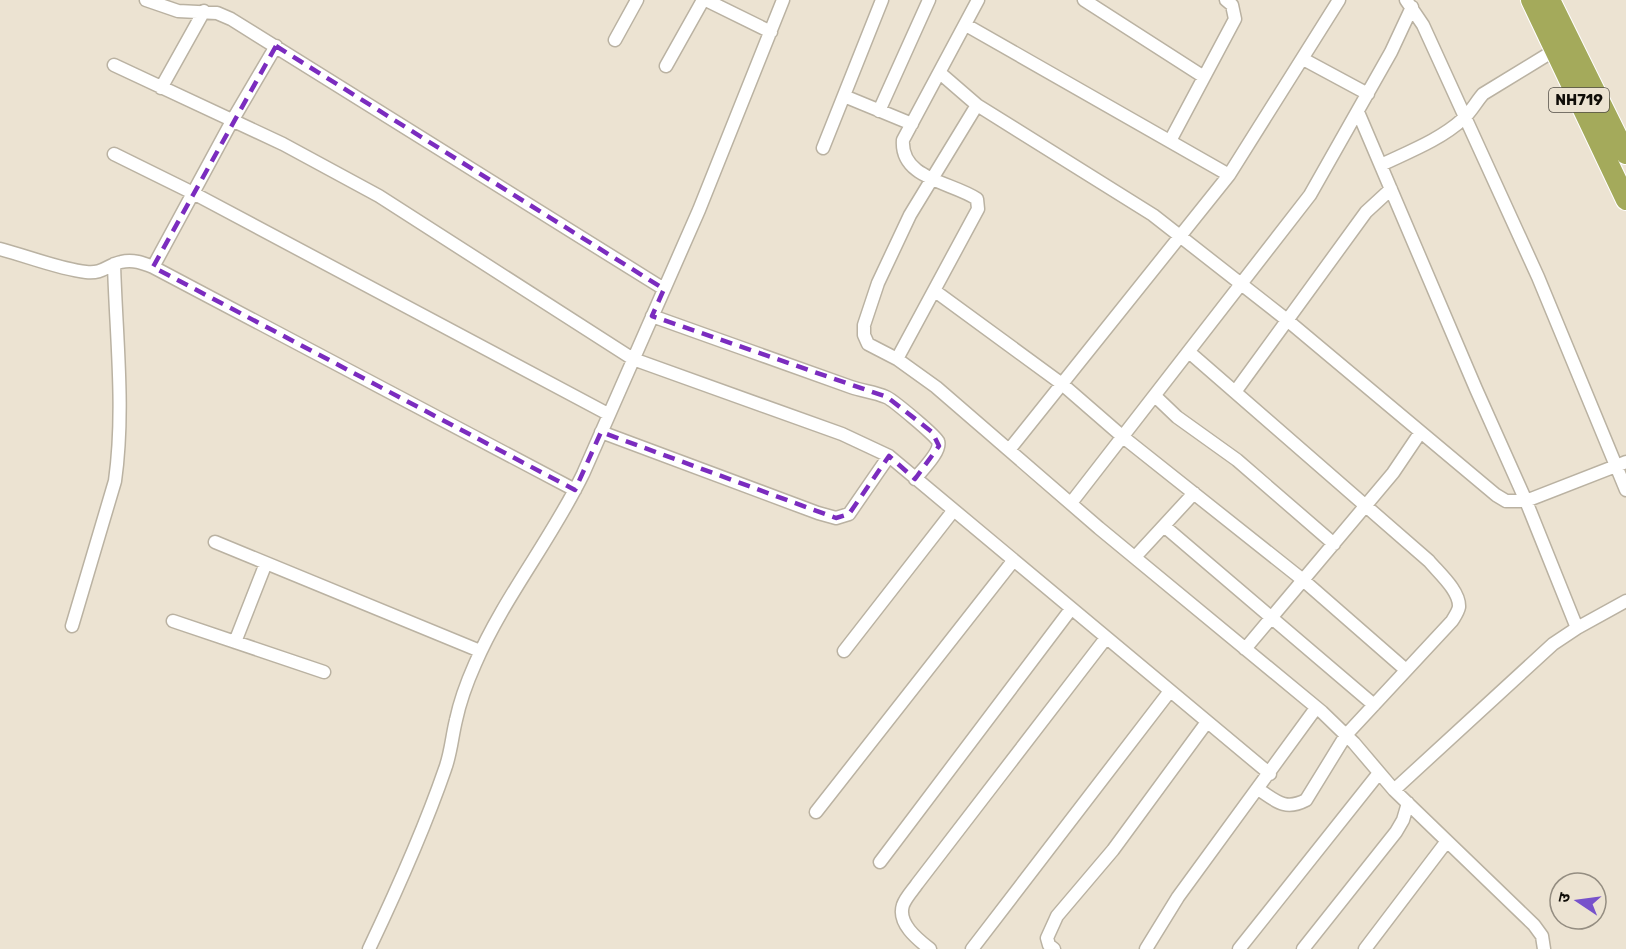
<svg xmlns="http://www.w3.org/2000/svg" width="1626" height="949" font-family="Rubik,'Noto Sans Devanagari',sans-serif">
	<rect width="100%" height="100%" fill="#ece3d2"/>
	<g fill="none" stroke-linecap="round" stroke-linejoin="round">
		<g stroke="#bab2a2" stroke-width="15">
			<path id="minor" d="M146,0L178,11L217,13L231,19L664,289
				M706,0L771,32
				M1084,0L1204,77
				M1406,0L1423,25L1538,277L1626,490
				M966,25L1229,175
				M615,40L637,0
				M1303,59L1368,94
				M114,65L283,144L379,196L633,359L842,434L889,456L1270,774
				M666,66L703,0
				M940,73L977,105L1153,215L1287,320L1496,495L1506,501H1526L1626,462
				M161,88L204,11
				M844,96L912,124
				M977,105L910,215L878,283L864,325V335L868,344L897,359L936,387L1099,528L1322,712L1354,743L1394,790L1534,925L1542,936L1544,949
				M879,111L929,0
				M1358,112L1476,389L1526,501L1577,628
				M1170,141L1235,19L1232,5L1226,0
				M823,148L882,0
				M114,154L193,193L608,414
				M1381,165C1408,152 1440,140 1463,119C1471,112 1476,102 1483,94L1555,50
				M0,249C27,256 59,269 86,272C103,274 107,265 121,262C133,259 143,263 153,267L575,490
				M153,267L232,121L276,46
				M935,291L1062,384L1123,437L1303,580L1406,670
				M652,316C718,340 785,363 851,387C862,391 875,392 886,397C892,399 937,437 938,441C942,451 921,471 915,479
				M1189,352L1429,561C1439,573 1460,591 1459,607C1458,612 1455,616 1452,621L1346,735L1306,800C1285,811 1276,801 1258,789
				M897,359L978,209L977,199C952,182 900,179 903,140L978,0
				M1235,392L1366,212L1391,189
				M1155,396L1177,417L1237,460L1334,544
				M601,432L818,513L836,518L849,514L889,456
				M1009,450L1229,175L1339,0
				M1071,503L1310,195L1391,52L1412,7
				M1164,526L1374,705
				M215,542L480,651
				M1135,557L1194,493
				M173,621L324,672
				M72,626L115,481C125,410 116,336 114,264
				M235,642L266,563
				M1245,649L1393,473L1420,433
				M844,651L953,511
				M1394,790L1553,644L1577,628L1626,601
				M816,812L1013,561
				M880,862L1071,609
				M369,949C397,890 424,830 445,769C451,753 452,736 456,720C460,701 467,682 475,664C504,597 551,540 583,474L699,210L783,0
				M930,949C917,939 897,923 903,905C906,897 913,890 917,884L1106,638
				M972,949L1170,691
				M1054,949L1049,945L1047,938L1057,916L1113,850L1207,722
				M1146,949L1178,897L1316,708
				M1239,949L1379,773
				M1303,949L1396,832L1403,820L1408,803
				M1365,949L1447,841"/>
		</g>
		<g stroke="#fff" stroke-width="22">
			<path id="trunk" d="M1531,0L1626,200
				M1550,0L1626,154"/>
		</g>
		<use href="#minor" stroke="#fff" stroke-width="12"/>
		<use href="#trunk" stroke="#a4aa5b" stroke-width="20"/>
	</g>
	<path fill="none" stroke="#7b2cbf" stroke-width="4.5" stroke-dasharray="12 8" stroke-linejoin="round" d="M276,46L664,289L652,316L887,397L932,432L939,446L915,479L889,456L849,514L836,518L601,432L575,490L153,267Z"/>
	<g text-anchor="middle" stroke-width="4.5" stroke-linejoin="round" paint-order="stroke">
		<rect fill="#ece3d2" stroke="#524d45" stroke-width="1.5" x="1549" y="88" width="60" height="24" rx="4.5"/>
		<g font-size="15" font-weight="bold" fill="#100d08">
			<text x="1579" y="105">NH719</text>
		</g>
	</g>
	<g transform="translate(1578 901) rotate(283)"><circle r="28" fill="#ece3d2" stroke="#948d81" stroke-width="1.5"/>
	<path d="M0-4.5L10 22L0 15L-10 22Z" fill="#7752cb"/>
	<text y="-9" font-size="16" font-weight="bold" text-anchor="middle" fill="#100d08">उ</text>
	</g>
</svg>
